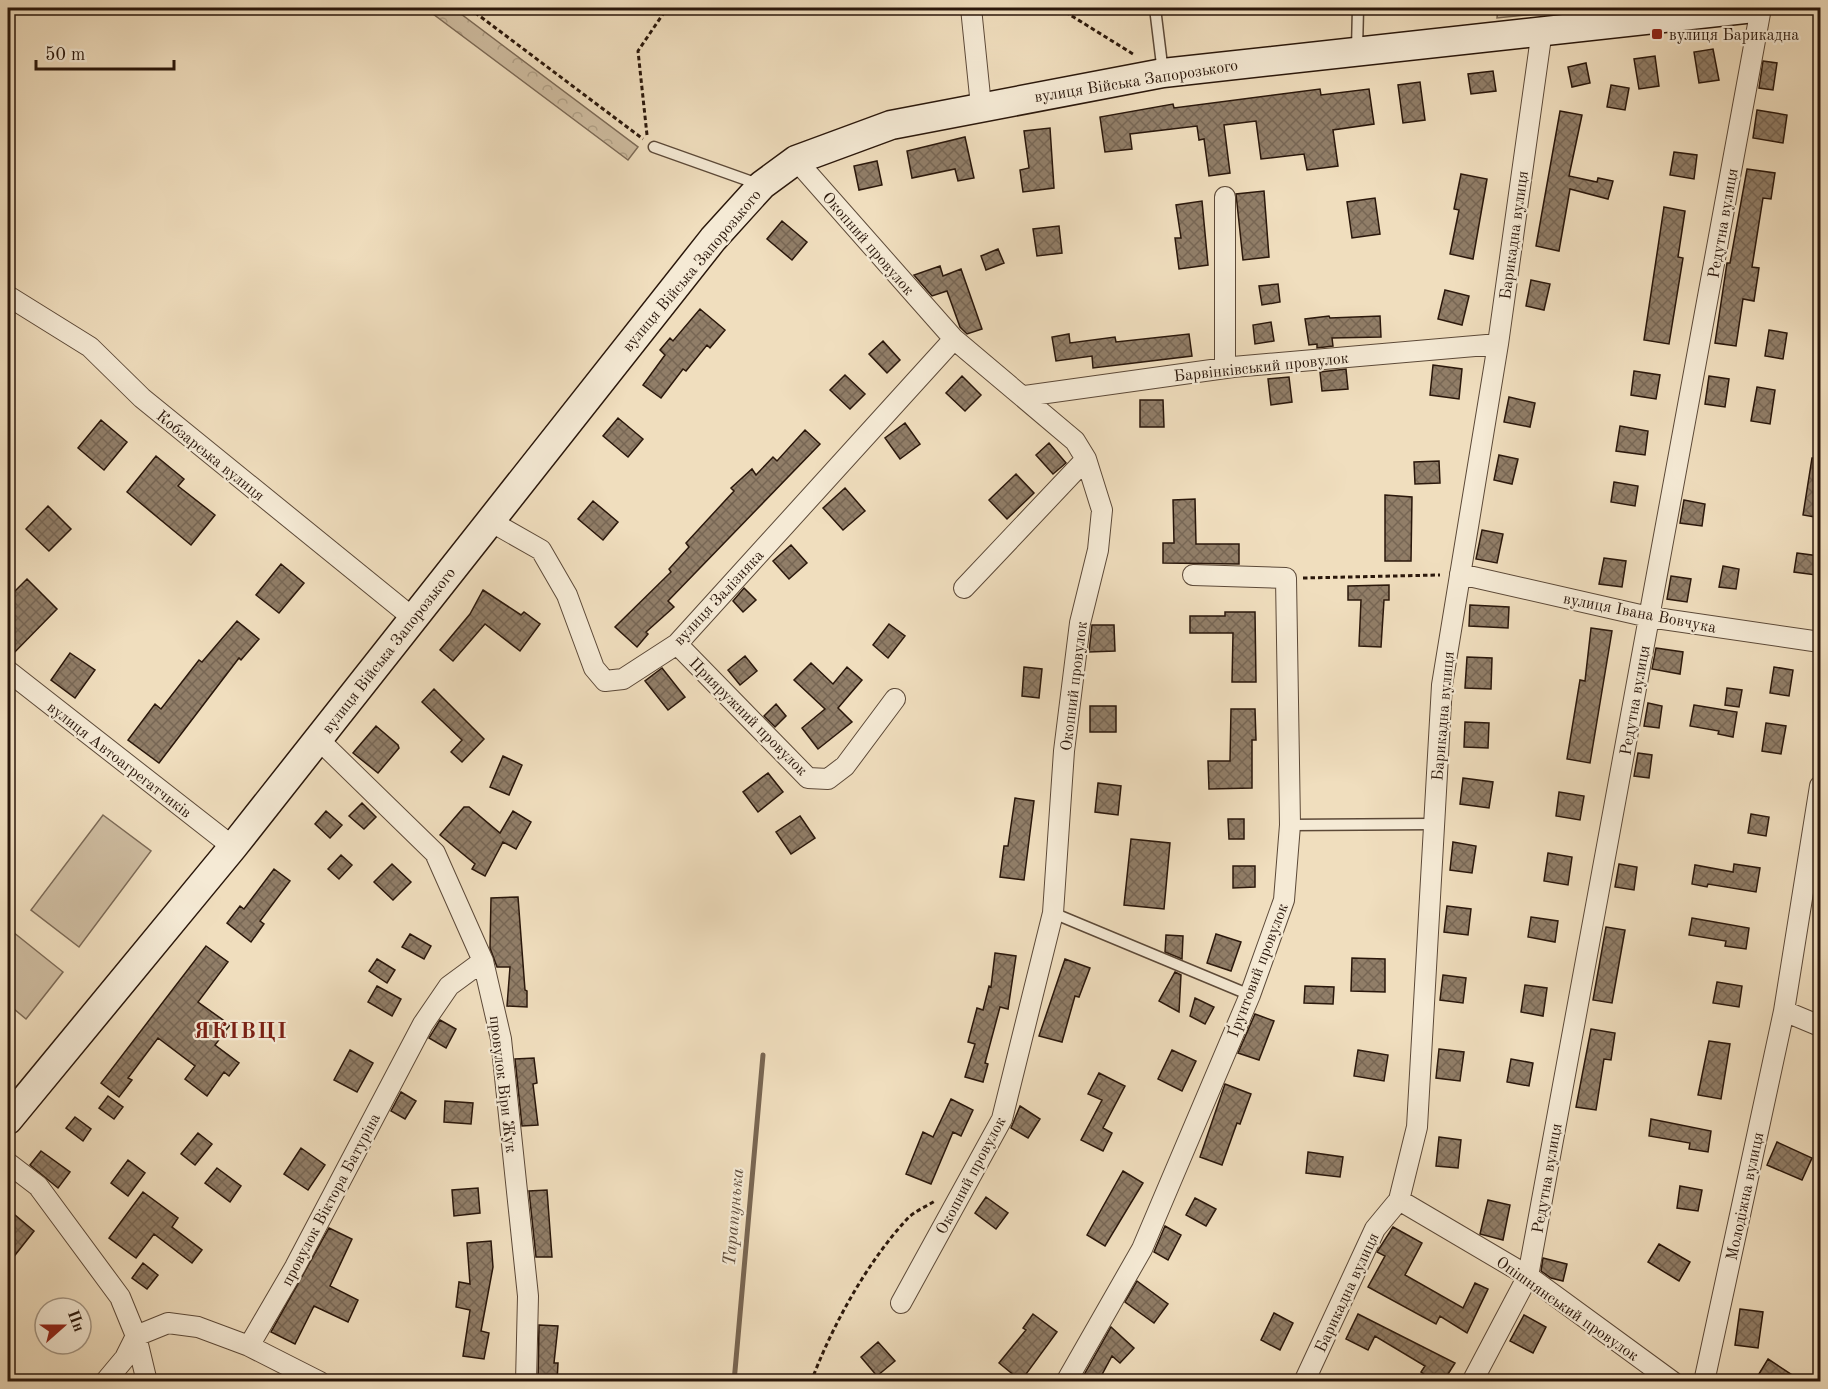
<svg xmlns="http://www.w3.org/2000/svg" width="1828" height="1389" font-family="'Old Standard TT',serif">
	<defs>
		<pattern id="forest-crowns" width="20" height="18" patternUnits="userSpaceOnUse" patternTransform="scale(1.5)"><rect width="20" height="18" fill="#cebca0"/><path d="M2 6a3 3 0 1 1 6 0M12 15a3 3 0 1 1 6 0" fill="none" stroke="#b1a188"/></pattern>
		<pattern id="building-cross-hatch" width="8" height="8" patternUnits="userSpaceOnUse" patternTransform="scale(1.5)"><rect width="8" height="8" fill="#917e68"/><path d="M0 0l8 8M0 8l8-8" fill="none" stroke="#776654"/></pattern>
	</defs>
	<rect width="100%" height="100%" fill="#f0debe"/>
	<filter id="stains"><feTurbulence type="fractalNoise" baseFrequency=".00333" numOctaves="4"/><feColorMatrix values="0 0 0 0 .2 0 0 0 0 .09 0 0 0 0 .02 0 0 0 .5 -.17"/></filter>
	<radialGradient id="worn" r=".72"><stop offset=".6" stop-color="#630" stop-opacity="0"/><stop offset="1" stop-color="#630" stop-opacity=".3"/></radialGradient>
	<path fill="url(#forest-crowns)" stroke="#7c6a56" stroke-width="1.5" d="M425,8H453L638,147L628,160Z"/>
	<path fill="#cebca0" stroke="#7c6a56" stroke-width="1.5" d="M1498,8H1596L1497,18Z
		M103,815L151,851L79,947L31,910Z
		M8,928L63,972L26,1019L8,1004Z"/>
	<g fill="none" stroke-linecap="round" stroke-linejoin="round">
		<path stroke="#796652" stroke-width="5" d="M734,1382L763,1055"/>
	</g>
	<path fill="url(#building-cross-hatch)" stroke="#2a170b" stroke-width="1.5" d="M1713,49L1719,80L1699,83L1694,52Z
		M1655,56L1659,86L1639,89L1634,59Z
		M1763,61L1777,63L1773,90L1759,88Z
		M1586,63L1590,83L1572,87L1568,67Z
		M1493,71L1496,91L1471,94L1468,74Z
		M1420,82L1425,120L1403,123L1398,85Z
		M1611,85L1629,88L1625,110L1607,107Z
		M1320,89L1321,95L1369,89L1374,124L1333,130L1338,166L1307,170L1304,154L1261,159L1256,121L1224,125L1230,173L1209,176L1204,139L1199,140L1197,126L1130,134L1132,149L1105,152L1100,117L1173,104L1174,108Z
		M1757,110L1787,115L1783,143L1753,138Z
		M1560,111L1582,115L1569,176L1597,182L1598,178L1613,181L1608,199L1570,189L1559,251L1536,246Z
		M1050,128L1054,188L1023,192L1020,170L1029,168L1024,131Z
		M965,137L974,178L958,181L955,169L912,178L907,151Z
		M1674,152L1697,155L1694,179L1670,175Z
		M877,161L882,185L859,190L854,166Z
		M1747,169L1775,173L1771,199L1763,198L1752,267L1759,268L1754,301L1743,299L1736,346L1715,343L1727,263H1730Z
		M1461,174L1487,179L1473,259L1450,254L1459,210L1454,209Z
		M1264,191L1269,257L1243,260L1236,194Z
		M1375,198L1380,234L1352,238L1347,202Z
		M1202,201L1208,265L1179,269L1175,238H1181L1176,205Z
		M1664,207L1685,211L1678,257L1683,258L1669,344L1644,340Z
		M782,221L807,242L792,260L767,239Z
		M1059,226L1062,253L1037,256L1033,229Z
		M998,249L1004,263L986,270L981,256Z
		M940,266L943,276L961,269L982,329L967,334L960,327L947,291L932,296L914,275Z
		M1531,280L1550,284L1544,310L1526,306Z
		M1278,284L1280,302L1262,305L1259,286Z
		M1445,290L1469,296L1462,325L1438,319Z
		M700,309L725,330L710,348L707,345L686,371L683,369L661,398L643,385L665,355L660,350L670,338L673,341Z
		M1329,316L1330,318L1380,316L1381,337L1332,338L1333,346L1317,348V344L1309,345L1305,319Z
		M1271,322L1274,341L1255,344L1253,325Z
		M1769,330L1787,333L1783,359L1765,356Z
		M1069,334L1070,343L1115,337L1116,342L1189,334L1192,356L1093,368L1092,356L1056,361L1052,337Z
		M883,341L900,360L887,373L869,354Z
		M1433,365L1462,369L1459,399L1430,395Z
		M1346,369L1348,389L1322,391L1320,372Z
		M1634,371L1660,375L1656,399L1631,395Z
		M845,375L865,394L850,409L830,390Z
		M962,376L981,395L965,411L946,393Z
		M1709,376L1729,379L1725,407L1705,404Z
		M1289,377L1292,402L1271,405L1268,379Z
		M1757,387L1775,390L1770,424L1751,421Z
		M1509,397L1535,403L1530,427L1504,422Z
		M1140,400H1163L1164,427H1140Z
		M618,418L643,439L628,457L603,436Z
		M101,420L127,442L104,470L78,448Z
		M905,423L920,444L900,459L885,438Z
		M1620,426L1648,431L1645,455L1616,451Z
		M805,430L820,444L668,601L674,607L646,632L648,634L637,647L615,627L671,572L669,569L689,547L686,543L734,491L731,488L752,469L756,475L773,457L777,461Z
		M1049,443L1066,463L1053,474L1036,455Z
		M1499,455L1518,459L1512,484L1494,480Z
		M156,456L184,479L178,486L215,515L191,545L127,492Z
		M1812,458L1821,459V518L1803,515Z
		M1439,461L1440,483L1415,484L1414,462Z
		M1016,474L1034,493L1007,519L989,500Z
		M1614,482L1638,486L1635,506L1611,502Z
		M845,488L865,511L843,530L823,508Z
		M1385,495L1412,497L1411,561H1385Z
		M1195,499L1196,544H1239V564L1163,563V543H1174L1173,500Z
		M1684,500L1705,504L1702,526L1680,523Z
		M593,501L618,522L603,540L578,519Z
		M48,506L71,529L49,551L26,529Z
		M1482,530L1503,534L1497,563L1476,559Z
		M791,545L807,563L789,579L773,561Z
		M1797,553L1819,556L1816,575L1794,572Z
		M1604,558L1626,561L1622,587L1599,584Z
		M281,564L304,583L279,613L256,595Z
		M1723,566L1739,569L1736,589L1719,587Z
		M1671,576L1691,579L1687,602L1667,599Z
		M27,579L57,609L8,659V598Z
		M1389,585V600H1384L1381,647L1359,646L1361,600H1348V586Z
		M744,588L756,600L743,612L733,601Z
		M483,590L521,615L524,612L540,624L520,651L485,624L453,661L440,650L470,614Z
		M1470,605L1509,607L1508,628L1469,626Z
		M1225,612H1255L1256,682H1232L1233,633H1190V616H1225Z
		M237,621L259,639L241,660L239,658L159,763L128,740L155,704L161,709L199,660L202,662Z
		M889,624L905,636L888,658L873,645Z
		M1092,625H1114L1115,651L1089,652Z
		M1591,628L1612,631L1590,763L1567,759L1580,680L1585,681Z
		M1656,648L1683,652L1680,674L1652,669Z
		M70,653L95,670L75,698L51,680Z
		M745,656L757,671L740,685L728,670Z
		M1467,657L1492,658L1491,689L1465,688Z
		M811,663L833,684L847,667L862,680L838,708L852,722L818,749L802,728L825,709L794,680Z
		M1024,667L1042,669L1039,698L1022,696Z
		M1774,667L1793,670L1789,696L1770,693Z
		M662,668L685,697L668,710L645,681Z
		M1727,688L1742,690L1739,707L1725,705Z
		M434,689L484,739L462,762L451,752L462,740L422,702Z
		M1648,703L1662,706L1659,728L1644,726Z
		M776,704L786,716L775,727L764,716Z
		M1694,705L1737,712L1733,737L1718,734L1719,731L1690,726Z
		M1090,706H1116V732H1090Z
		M1231,709H1255L1256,740H1252V788L1209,789L1208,761H1230Z
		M1465,722L1489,723L1488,748L1464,747Z
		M1766,723L1786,726L1781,754L1762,751Z
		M376,726L398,745L399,748L378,773L353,753Z
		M1638,753L1652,755L1649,778L1634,776Z
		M503,756L522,765L509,795L490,787Z
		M768,773L783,792L758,812L743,792Z
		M1463,778L1493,782L1489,808L1460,804Z
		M1098,783L1121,786L1118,815L1095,812Z
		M1559,792L1584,796L1580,820L1556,816Z
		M1015,798L1034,801L1024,880L1000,877L1004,846H1008Z
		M362,803L376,817L364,829L349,816Z
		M464,807H469L500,833L513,811L531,822L516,849L503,842L485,876L472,869L475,864L440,835Z
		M326,811L342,825L330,838L315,824Z
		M1751,814L1769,817L1766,836L1748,833Z
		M800,816L815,838L791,854L776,832Z
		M1228,819H1244V839H1229Z
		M1131,839L1170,843L1164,909L1124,905Z
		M1453,842L1476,846L1472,873L1450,870Z
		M1548,853L1572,857L1568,885L1544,881Z
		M341,855L352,865L339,879L328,869Z
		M392,864L411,882L393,900L374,882Z
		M1619,864L1637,867L1634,890L1615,887Z
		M1734,864L1760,868L1756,892L1708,884L1707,887L1692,884L1695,865L1733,872Z
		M1233,866H1255V887L1233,888Z
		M274,869L290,881L260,921L264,924L251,942L227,923L240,906L244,909Z
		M518,897L525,990L527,991V1007L507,1006L510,967H497L490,948L491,898Z
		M1447,906L1471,909L1468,935L1444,932Z
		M1531,917L1558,921L1555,942L1528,937Z
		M1692,918L1749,928L1746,949L1725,946L1726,941L1689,935Z
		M1606,927L1625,930L1612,1003L1593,1000Z
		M410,934L431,946L424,959L402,947Z
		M1216,934L1241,942L1231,971L1207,963Z
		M1166,935L1183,936L1182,959L1165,952Z
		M206,946L228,962L198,1002L230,1025L215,1045L239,1063L229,1076L224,1072L207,1096L185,1079L195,1066L158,1038L128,1078L132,1080L119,1097L101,1083Z
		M995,953L1016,956L1008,1009L1000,1007L985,1063L988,1064L983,1082L965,1077L975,1044L968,1042L977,1008L983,1010L989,986L991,987Z
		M1352,958L1385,959V992L1351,991Z
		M377,959L395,970L387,983L369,971Z
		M1065,959L1090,968L1079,997L1075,996L1062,1042L1039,1036Z
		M1175,972L1181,975L1179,1012L1159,1001Z
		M1443,975L1466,978L1463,1003L1440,1000Z
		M1717,982L1742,986L1739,1007L1713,1003Z
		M1525,985L1547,988L1543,1016L1521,1012Z
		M377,986L401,999L392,1016L368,1002Z
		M1305,986L1334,987L1333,1004L1304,1003Z
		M1195,998L1214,1007L1205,1024L1190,1016Z
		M1255,1014L1274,1021L1259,1060L1238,1053Z
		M440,1020L456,1029L446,1048L429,1038Z
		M1591,1029L1615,1033L1611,1060L1604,1059L1596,1110L1576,1107Z
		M1709,1041L1730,1044L1721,1099L1698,1095Z
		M1439,1049L1464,1052L1460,1081L1436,1078Z
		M350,1050L373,1063L357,1092L334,1080Z
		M1172,1050L1196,1061L1182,1091L1158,1079Z
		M1358,1050L1388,1055L1384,1081L1354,1076Z
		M534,1058L537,1083L533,1084L538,1125L522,1126L515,1059Z
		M1511,1059L1533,1063L1529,1086L1507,1082Z
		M1099,1073L1125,1086L1103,1128L1112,1133L1103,1151L1081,1140L1102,1100L1088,1094Z
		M1225,1084L1251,1094L1240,1124L1237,1123L1222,1165L1200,1157Z
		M401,1092L416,1101L405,1119L391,1111Z
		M108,1096L123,1107L114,1119L99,1108Z
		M951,1099L973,1110L961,1136L953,1132L931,1184L906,1174L923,1132L933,1137Z
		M445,1101L473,1103L471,1124L444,1122Z
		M1020,1106L1040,1119L1028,1138L1011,1128Z
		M75,1117L91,1129L83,1141L66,1128Z
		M1651,1119L1711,1131L1708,1152L1689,1149L1690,1143L1649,1136Z
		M198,1133L212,1144L195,1165L181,1154Z
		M1439,1137L1461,1140L1458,1168L1436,1166Z
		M1777,1142L1812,1158L1802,1180L1767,1165Z
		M301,1148L325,1165L308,1190L284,1174Z
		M41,1151L70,1172L58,1188L30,1165Z
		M1308,1152L1343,1157L1340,1177L1306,1173Z
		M128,1160L145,1173L128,1196L111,1183Z
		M217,1168L241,1186L230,1202L205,1183Z
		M1123,1171L1143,1183L1105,1246L1087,1235Z
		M1680,1186L1702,1190L1698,1211L1677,1208Z
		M478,1188L480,1213L454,1216L452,1190Z
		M547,1190L552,1257H536L529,1191Z
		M143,1192L178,1218L172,1227L202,1250L192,1263L154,1234L136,1258L109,1238Z
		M986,1197L1008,1213L996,1229L975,1213Z
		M1195,1198L1216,1209L1206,1226L1186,1215Z
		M1488,1200L1510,1205L1503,1240L1480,1234Z
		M8,1209L34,1231L8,1264Z
		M1165,1226L1181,1235L1168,1260L1154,1252Z
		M1393,1227L1422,1243L1405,1275L1463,1308L1475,1283L1488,1289L1467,1333L1440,1316L1436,1324L1368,1287L1385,1256L1377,1252Z
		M329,1228L352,1239L330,1286L358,1300L348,1322L314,1306L295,1344L271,1332Z
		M491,1241L493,1267L481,1331L489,1333L484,1359L463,1356L470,1310L456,1307L459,1282L470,1284L467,1243Z
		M1659,1244L1690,1262L1679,1281L1648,1262Z
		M1543,1258L1567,1264L1563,1281L1551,1278L1541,1271Z
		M143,1263L158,1275L147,1289L132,1278Z
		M1137,1281L1168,1304L1154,1323L1125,1302Z
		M1740,1309L1763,1312L1758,1348L1735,1345Z
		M1274,1313L1293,1323L1280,1350L1261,1340Z
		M1033,1314L1057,1332L1021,1381L999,1363L1026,1330L1023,1328Z
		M1358,1314L1455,1363L1443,1382H1435L1421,1372L1425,1366L1375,1336L1368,1350L1346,1339Z
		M1524,1315L1546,1327L1533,1353L1510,1341Z
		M539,1325L558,1326L554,1363H558L557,1382H538Z
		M1111,1327L1134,1348L1120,1363L1112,1356L1098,1382H1080Z
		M878,1342L895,1361L877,1376L861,1357Z
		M1768,1359L1803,1382H1754Z"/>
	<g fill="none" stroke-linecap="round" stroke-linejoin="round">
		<g stroke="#5c4938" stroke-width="13">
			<path id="lane" d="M1155,8L1163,73
				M1357,49L1358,8
				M654,147L758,184
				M1290,825L1433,824
				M1053,913L1250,995"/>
		</g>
		<g stroke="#5c4938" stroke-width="22">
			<path id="street" d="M971,8L981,106
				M796,160L954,339L1075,441L1086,459L1102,510L1098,550L1080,623L1064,751L1053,913L1002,1119L901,1303
				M1225,197V368
				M8,296L90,347L142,398L413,618
				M1025,396L1233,367L1498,344
				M490,521L541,550L567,595L594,668L605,681L623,679L677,644L954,339
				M1460,574L1649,617L1820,642
				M964,588L1086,459
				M677,644L808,778L828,779L845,766L895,699
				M8,671L233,847
				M318,739L435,853L483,961L501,1039L528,1296L526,1382
				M1784,1011L1820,1026
				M8,1163L38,1186L120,1297L136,1336L147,1382
				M1399,1200L1528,1276L1673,1382
				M249,1346L320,1382
				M105,1382L125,1358L136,1336L168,1323L198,1327L249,1346L295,1267L423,1024L449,986L483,961
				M1066,1382L1142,1249L1250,995L1284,900L1290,825L1286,578L1193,575
				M1304,1382L1375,1229L1399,1200L1417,1127L1442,685L1498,344L1542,30
				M1472,1382L1528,1276L1761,8
				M1704,1382L1784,1011L1820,786"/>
		</g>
		<g stroke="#2a170b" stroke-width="31">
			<path id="secondary" d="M8,1120L233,847L713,239L762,185L796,160L891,125L1163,73L1754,8"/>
		</g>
		<path stroke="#2a170b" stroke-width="3" stroke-dasharray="4.5 3" stroke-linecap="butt" d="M469,8L643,139
			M1059,8L1133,54
			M647,135L638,51L667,8
			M1303,578L1440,575
			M811,1382C832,1326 867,1262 908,1218C915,1211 927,1206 935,1201"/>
		<use href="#lane" stroke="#f5ead5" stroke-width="10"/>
		<use href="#street" stroke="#f5ead5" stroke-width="20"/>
		<use href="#secondary" stroke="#f5ead5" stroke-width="28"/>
	</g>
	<rect fill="#8f2418" stroke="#f5ead5" stroke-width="2" x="1651" y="28" width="12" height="12" rx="3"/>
	<g text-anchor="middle" stroke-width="4.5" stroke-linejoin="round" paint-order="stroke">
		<g font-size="16" fill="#2a170b" stroke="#f5ead5" text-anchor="start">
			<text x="1669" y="40">вулиця Барикадна</text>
		</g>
		<g font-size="16" fill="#2a170b" stroke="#f5ead5">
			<text transform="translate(1136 80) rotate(-9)" y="6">вулиця Війська Запорозького</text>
			<text transform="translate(1722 223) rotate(-80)" y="6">Редутна вулиця</text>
			<text transform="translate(1513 235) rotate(-82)" y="6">Барикадна вулиця</text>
			<text transform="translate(869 243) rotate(49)" y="6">Окопний провулок</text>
			<text transform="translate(691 270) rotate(-50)" y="6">вулиця Війська Запорозького</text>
			<text transform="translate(1261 366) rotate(-6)" y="6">Барвінківський провулок</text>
			<text transform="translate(211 455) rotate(39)" y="6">Кобзарська вулиця</text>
			<text transform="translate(718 597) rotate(-47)" y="6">вулиця Залізняка</text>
			<text transform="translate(1640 612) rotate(11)" y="6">вулиця Івана Вовчука</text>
			<text transform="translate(388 650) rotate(-52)" y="6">вулиця Війська Запорозького</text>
			<text transform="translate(1073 686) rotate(-83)" y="6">Окопний провулок</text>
			<text transform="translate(1634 700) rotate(-80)" y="6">Редутна вулиця</text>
			<text transform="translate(749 716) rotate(45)" y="6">Прияружний провулок</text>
			<text transform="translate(1442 716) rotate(-85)" y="6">Барикадна вулиця</text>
			<text transform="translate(120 759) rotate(38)" y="6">вулиця Автоагрегатчиків</text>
			<text transform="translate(1257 970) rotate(-69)" y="6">Ґрунтовий провулок</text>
			<text transform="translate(504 1084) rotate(83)" y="6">провулок Віри Жук</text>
			<text transform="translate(970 1175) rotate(-62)" y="6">Окопний провулок</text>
			<text transform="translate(1546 1178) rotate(-80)" y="6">Редутна вулиця</text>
			<text transform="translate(1744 1196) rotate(-78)" y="6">Молодіжна вулиця</text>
			<text transform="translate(330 1199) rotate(-62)" y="6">провулок Віктора Батуріна</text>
			<text transform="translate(1346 1292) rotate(-65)" y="6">Барикадна вулиця</text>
			<text transform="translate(1568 1308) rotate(35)" y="6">Опішнянський провулок</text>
		</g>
		<g font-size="18" font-style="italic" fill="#5e4b3a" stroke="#f5ead5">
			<text transform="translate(733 1217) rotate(-85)" y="6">Тарапунька</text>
		</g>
		<g font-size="22" font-weight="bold" letter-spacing="1.5" fill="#7a1f14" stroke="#f5ead5">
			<text x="241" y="1038">ЯКІВЦІ</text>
		</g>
	</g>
	<rect width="1828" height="1389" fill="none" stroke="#f0debe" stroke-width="30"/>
	<rect x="9" y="9" width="1810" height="1371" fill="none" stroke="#2a170b" stroke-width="3"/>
	<rect x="15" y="15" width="1798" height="1359" fill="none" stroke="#2a170b" stroke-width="1.5"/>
	<g transform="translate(63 1326) rotate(69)"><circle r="28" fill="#f5ead5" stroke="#a49684" stroke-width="1.5"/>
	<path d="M0-4.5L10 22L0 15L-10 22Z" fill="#8f2418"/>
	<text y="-9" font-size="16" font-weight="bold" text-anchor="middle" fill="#2a170b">Пн</text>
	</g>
	<path d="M36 60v9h138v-9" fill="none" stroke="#2a170b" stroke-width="3"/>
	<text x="45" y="60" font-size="18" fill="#2a170b" stroke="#f5ead5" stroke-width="4.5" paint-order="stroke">50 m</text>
	<rect width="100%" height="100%" filter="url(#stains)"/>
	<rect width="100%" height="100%" fill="url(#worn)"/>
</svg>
